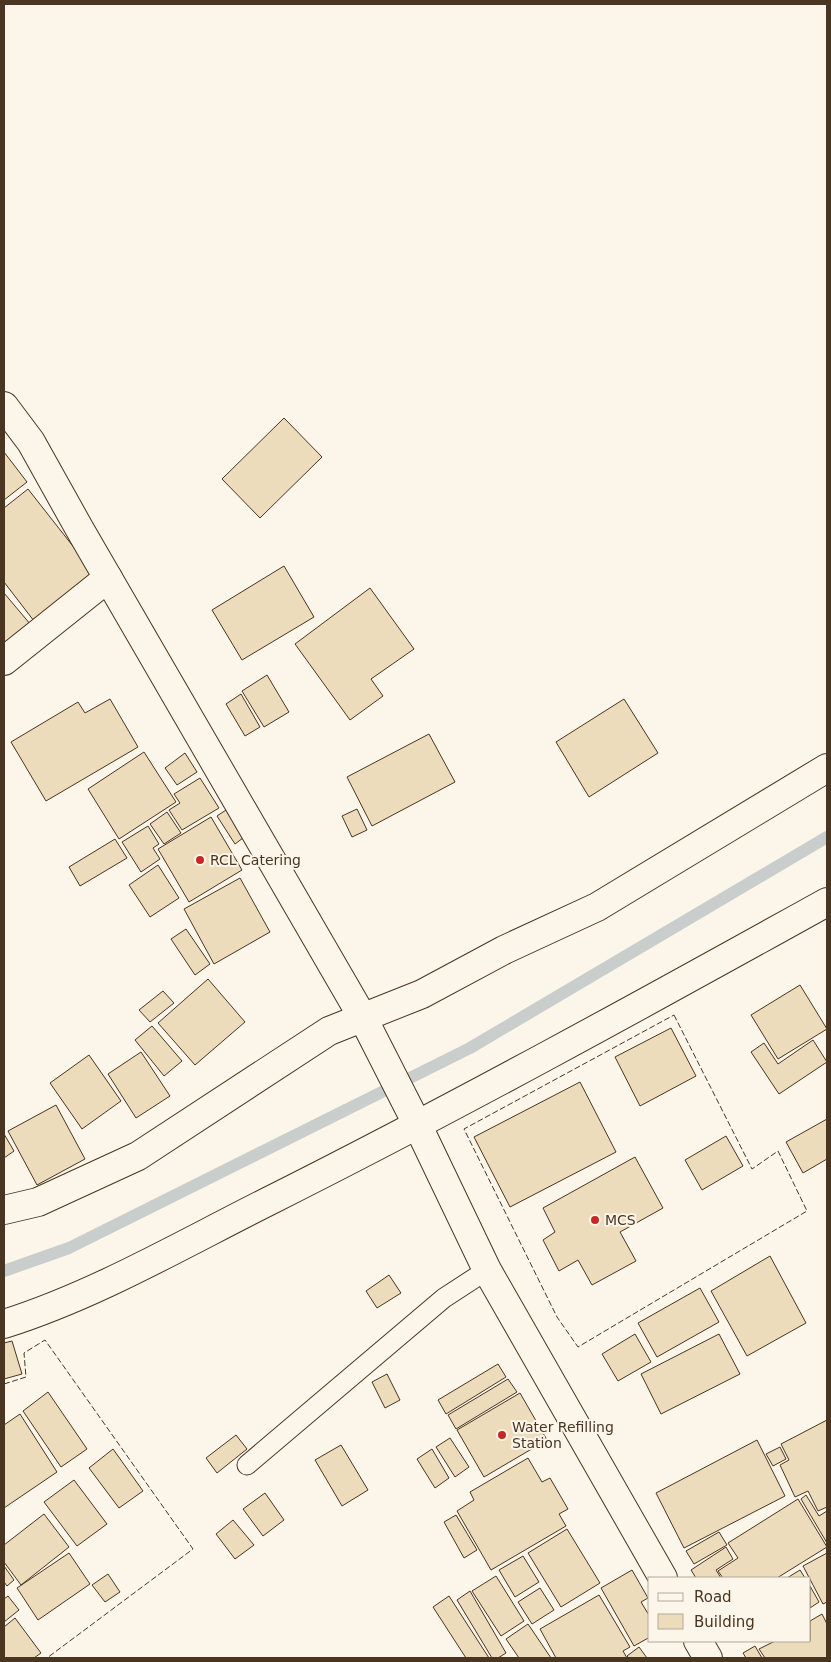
<svg xmlns="http://www.w3.org/2000/svg" width="831" height="1662" font-family="'DejaVu Sans',sans-serif">
	<rect width="100%" height="100%" fill="#fbf6e9"/>
	<g fill="none" stroke-linecap="round" stroke-linejoin="round">
		<path stroke="#c9cecd" stroke-width="12" d="M4,1271L69,1248L470,1048L827,837"/>
	</g>
	<path fill="#ecdcbc" stroke="#4a3520" d="M284,418L322,457L260,518L222,479Z
		M4,452L27,482L4,500Z
		M28,489L94,573L34,621L4,582V508Z
		M284,566L314,617L242,660L212,610Z
		M370,588L414,649L371,679L383,696L350,720L295,644Z
		M4,593L31,625L4,649Z
		M267,675L289,712L264,727L242,691Z
		M241,694L260,727L245,736L226,704Z
		M110,699L138,747L46,801L11,742L78,702L85,713Z
		M624,699L658,753L589,797L556,742Z
		M429,734L455,782L372,826L347,777Z
		M144,752L176,802L119,839L88,789Z
		M185,753L197,772L177,785L165,768Z
		M200,778L219,808L182,830L169,810L180,803L174,794Z
		M229,808L247,835L235,844L217,816Z
		M357,809L367,830L352,837L342,816Z
		M167,812L181,833L164,844L150,824Z
		M211,817L242,870L189,902L158,849Z
		M148,826L159,844L153,848L160,859L141,872L122,842Z
		M115,839L127,858L80,886L69,867Z
		M158,865L179,898L150,917L129,885Z
		M240,878L270,932L214,964L184,909Z
		M186,929L210,964L195,975L171,939Z
		M208,979L245,1022L195,1065L158,1023Z
		M800,985L827,1029L778,1059L751,1015Z
		M163,991L174,1003L150,1022L139,1010Z
		M152,1026L182,1061L164,1076L135,1040Z
		M671,1028L696,1076L640,1106L615,1057Z
		M813,1040L827,1062L779,1094L751,1052L764,1043L778,1064Z
		M141,1052L170,1096L136,1118L108,1074Z
		M89,1055L121,1101L82,1129L50,1083Z
		M580,1082L616,1152L510,1207L474,1137Z
		M56,1105L85,1159L37,1185L8,1131Z
		M827,1119V1159L803,1173L786,1142Z
		M4,1134L14,1151L4,1158Z
		M726,1136L743,1166L702,1190L685,1160Z
		M635,1157L663,1208L620,1232L636,1261L592,1285L578,1260L559,1271L543,1240L555,1232L543,1208Z
		M770,1256L806,1323L747,1356L711,1291Z
		M389,1275L401,1293L377,1308L366,1291Z
		M700,1288L719,1322L657,1357L638,1323Z
		M635,1334L651,1362L618,1381L602,1354Z
		M719,1334L740,1374L661,1414L641,1374Z
		M12,1341L22,1374L4,1379V1343Z
		M498,1364L506,1377L446,1414L438,1400Z
		M387,1374L400,1400L385,1408L372,1382Z
		M508,1379L517,1392L456,1429L448,1415Z
		M48,1392L87,1449L61,1467L23,1411Z
		M520,1393L547,1440L484,1477L457,1430Z
		M20,1414L57,1472L4,1508V1425Z
		M827,1420V1507L818,1511L808,1491L795,1497L780,1465L789,1460L781,1444Z
		M236,1435L247,1449L217,1473L206,1458Z
		M450,1438L469,1467L455,1477L436,1447Z
		M757,1440L785,1496L684,1548L656,1493Z
		M341,1445L368,1490L342,1506L315,1460Z
		M780,1447L786,1459L773,1466L766,1454Z
		M113,1449L143,1491L119,1508L89,1468Z
		M432,1449L449,1478L435,1488L417,1459Z
		M528,1458L542,1482L550,1478L568,1509L559,1514L566,1526L491,1570L457,1511L474,1500L470,1492Z
		M74,1480L107,1524L77,1546L44,1502Z
		M265,1493L284,1520L263,1536L243,1509Z
		M806,1495L819,1516L827,1511V1543L801,1499Z
		M798,1499L827,1547L777,1578H723L718,1571L738,1558L728,1543Z
		M44,1514L69,1547L21,1585L4,1562V1545Z
		M456,1515L477,1550L464,1558L444,1522Z
		M233,1520L254,1545L235,1559L216,1534Z
		M567,1529L600,1583L561,1607L528,1553Z
		M719,1532L727,1545L694,1564L686,1551Z
		M726,1547L733,1559L716,1570L721,1578H696L691,1570Z
		M69,1553L90,1584L38,1620L17,1588Z
		M827,1553V1602L823,1604L803,1566Z
		M523,1556L539,1582L515,1597L499,1570Z
		M4,1566L14,1580L7,1586L4,1582Z
		M632,1570L648,1598L641,1602L650,1617V1637L634,1646L601,1588Z
		M800,1570L805,1578H787Z
		M108,1574L120,1592L105,1602L92,1585Z
		M496,1576L524,1621L501,1636L472,1591Z
		M810,1586L819,1602L810,1608Z
		M540,1588L554,1610L532,1624L518,1602Z
		M470,1591L506,1653L498,1658H492L457,1600Z
		M599,1595L630,1647L623,1651L627,1658H556L540,1629Z
		M8,1596L19,1610L4,1622V1599Z
		M449,1596L489,1658H466L433,1607Z
		M822,1614L827,1624V1658H765L759,1649L775,1641H810V1621Z
		M15,1618L41,1653L34,1658H4V1627Z
		M528,1624L551,1658H519L506,1639Z
		M755,1646L762,1658H746L743,1653Z
		M639,1647L647,1658H629L627,1656Z"/>
	<g fill="none" stroke-linecap="round" stroke-linejoin="round">
		<g stroke="#4a3520" stroke-width="21">
			<path id="service" d="M247,1465L444,1298L487,1270"/>
		</g>
		<g stroke="#4a3520" stroke-width="30">
			<path id="minor" d="M4,661L108,578
				M4,1210L38,1202L138,1156L329,1031L422,994L504,950L597,907L827,768
				M4,1324C96,1295 183,1244 269,1201C458,1106 643,1004 827,902"/>
		</g>
		<g stroke="#4a3520" stroke-width="30">
			<path id="tertiary" d="M4,406L31,442L79,528L363,1018L418,1126L487,1270L663,1578
				M698,1641L708,1658"/>
		</g>
		<use href="#service" stroke="#fbf6e9" stroke-width="19"/>
		<use href="#minor" stroke="#fbf6e9" stroke-width="28"/>
		<use href="#tertiary" stroke="#fbf6e9" stroke-width="28"/>
		<path stroke="#4a3520" stroke-width="1" stroke-dasharray="6 2.5" stroke-linecap="butt" d="M674,1015L752,1169L778,1151L807,1211L578,1347L557,1317L464,1129Z
			M4,1384L26,1377L24,1353L45,1340L193,1549L47,1658"/>
	</g>
	<g fill="#c62828" stroke="#fbf6e9" stroke-width="2">
		<circle cx="200" cy="860" r="5"/>
		<circle cx="595" cy="1220" r="5"/>
		<circle cx="502" cy="1435" r="5"/>
	</g>
	<g text-anchor="middle" stroke-width="4" stroke-linejoin="round" paint-order="stroke">
		<g font-size="14" fill="#4a3520" stroke="#fbf6e9" text-anchor="start">
			<text x="210" y="865">RCL Catering</text>
			<text x="605" y="1225">MCS</text>
			<text x="512" y="1432">Water Refilling<tspan x="512" dy="16">Station</tspan></text>
		</g>
	</g>
	<rect width="831" height="1662" fill="none" stroke="#4a3520" stroke-width="10"/>
	<rect x="648" y="1577" width="162" height="65" fill="#fbf6e9" stroke="#b4a999"/>
	<rect x="658" y="1593" width="25" height="8" fill="#fbf6e9" stroke="#b4a999"/>
	<text x="694" y="1602" font-size="15" fill="#4a3520">Road</text>
	<rect x="658" y="1614" width="25" height="15" fill="#ecdcbc" stroke="#b4a999"/>
	<text x="694" y="1627" font-size="15" fill="#4a3520">Building</text>
</svg>
